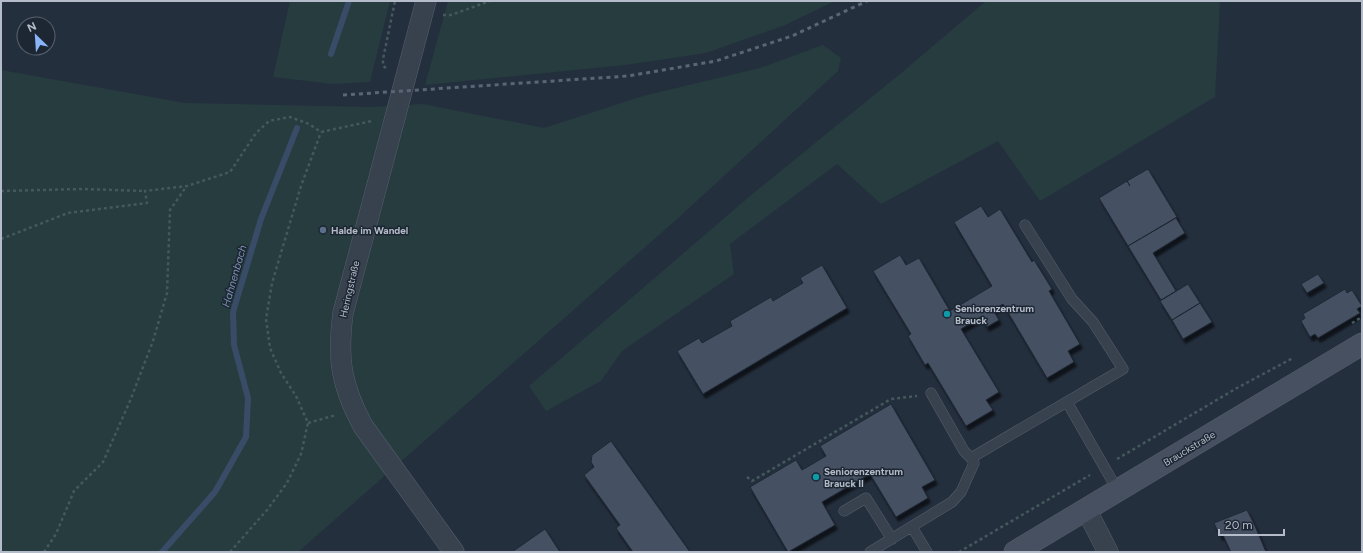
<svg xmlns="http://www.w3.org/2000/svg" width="1363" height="553" font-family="Figtree,sans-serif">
	<defs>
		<filter id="shadow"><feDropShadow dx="2.5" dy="4.5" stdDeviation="1" flood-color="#0009"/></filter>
	</defs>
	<rect width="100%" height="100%" fill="#242f3e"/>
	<path fill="#263c3f" d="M290,1H390L370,82L333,84L273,77Z
		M448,1H835L785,25L706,53L625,65L425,85Z
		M986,1H1220L1215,97L1040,201L998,141L881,204L837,164L730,244L734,274L622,351L601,381L546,411L529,386L750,196L900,74Z
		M823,45L841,58L838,71L676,220L298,552H1V70L185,103L370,107L423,104L544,128L643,96L760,68Z"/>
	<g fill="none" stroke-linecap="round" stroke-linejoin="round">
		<path stroke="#394c67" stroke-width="6" d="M331,54L349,1
			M162,552L215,492L246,437L248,398L234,345L233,312L261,219L297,128"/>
	</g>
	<path fill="#455162" stroke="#1f2835" filter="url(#shadow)" d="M1148,169L1177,217L1128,246L1099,198L1127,181L1130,186L1127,181Z
		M981,206L988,217L1000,209L1032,262L1034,260L1052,289L1049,291L1080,344L1068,351L1074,362L1047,378L1003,304L993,310L999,320L987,327L981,317L961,329L999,392L986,400L993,410L966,426L928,363L925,365L908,336L911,334L873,271L900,255L906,265L919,258L950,311L992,286L954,222Z
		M1176,218L1185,233L1153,253L1176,291L1161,300L1128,246Z
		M822,265L847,308L703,394L677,351L699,338L702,343L732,326L730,321L771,297L773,301L803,283L800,278Z
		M1318,274L1324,283L1307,293L1301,284Z
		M1188,284L1200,303L1172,320L1160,301Z
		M1345,289L1347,293L1352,290L1362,306L1357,309L1360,313L1318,338L1315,334L1310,337L1301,321L1305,318L1303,314Z
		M1200,303L1212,322L1183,339L1172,320Z
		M891,404L935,480L922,487L928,498L896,517L870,474L822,502L835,525L788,552L750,487L796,460L802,470L826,456L820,446Z
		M611,441L690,552H633L616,528L620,525L584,475L594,467L591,462L592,455Z
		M1247,510L1255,526L1266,552H1231L1223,535L1220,536L1214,523Z
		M545,529L560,552H512Z"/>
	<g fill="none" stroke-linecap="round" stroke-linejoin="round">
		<g stroke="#565f6c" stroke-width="11">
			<path id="lane" d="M931,393L964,451L971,458
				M1067,402L1118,491
				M844,511L866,498L892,539
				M912,527L927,552
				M870,552L952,502L961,492L974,463L971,458L1123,369L1093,322L1072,299L1025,225"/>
		</g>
		<g stroke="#565f6c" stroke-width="21">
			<path id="street" d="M426,1L343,313C337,359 341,385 363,426L454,552
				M1086,509L1108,552"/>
		</g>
		<g stroke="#565f6c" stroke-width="23">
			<path id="secondary" d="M1015,552L1362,344"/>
		</g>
		<path stroke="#44595c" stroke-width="2.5" stroke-dasharray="3 3" stroke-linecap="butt" d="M443,15H451L490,1
			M386,68L383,66V59L395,1
			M1,191L82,189L145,191
			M1,239L68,213L147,203L145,191L187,186L230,172L256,133L269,121L290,117L309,124L321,132L372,121
			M1352,323L1362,317
			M308,423L336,415
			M1117,459L1237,388L1293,358
			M747,477L752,481L891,399L917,396
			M44,552L56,534L74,491L103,462L130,401L153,341L167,293L170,210L186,187
			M230,552L267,510L287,483L301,454L308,423L296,396L281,373L270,348L266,319L272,283L301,186L321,132
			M959,552L1090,475"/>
		<use href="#lane" stroke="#38414e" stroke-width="10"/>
		<use href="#street" stroke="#38414e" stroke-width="20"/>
		<use href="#secondary" stroke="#465061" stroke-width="22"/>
		<path stroke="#5a6575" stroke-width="3" stroke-dasharray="4 4" stroke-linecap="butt" d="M343,95L628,76L716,61L792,36L867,1"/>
	</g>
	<circle fill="#5c6f8a" stroke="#1d2633" stroke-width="1.5" cx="323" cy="230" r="4"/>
	<g fill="#0f9aa8" stroke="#1d2633" stroke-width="1.5">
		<circle cx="947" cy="314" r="4"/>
		<circle cx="816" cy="477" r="4"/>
	</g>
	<g text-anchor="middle" stroke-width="3" stroke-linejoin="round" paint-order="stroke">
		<g font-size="10" font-weight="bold" fill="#b4bcc9" stroke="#1d2633" text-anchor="start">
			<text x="331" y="234">Halde im Wandel</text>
			<text x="955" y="312">Seniorenzentrum<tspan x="955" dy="12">Brauck</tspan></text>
			<text x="824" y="475">Seniorenzentrum<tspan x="824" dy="12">Brauck II</tspan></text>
		</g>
		<g font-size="10" fill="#b4bcc9" stroke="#1d2633">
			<text transform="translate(349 289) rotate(-77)" y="4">Heringstraße</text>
			<text transform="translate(1189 448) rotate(-31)" y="4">Brauckstraße</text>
		</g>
		<g font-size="11" font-style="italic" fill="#7c92b1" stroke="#1d2633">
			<text transform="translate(234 276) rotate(-74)" y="4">Hahnenbach</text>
		</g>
	</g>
	<rect width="1363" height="553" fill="none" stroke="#b4bcc9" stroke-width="4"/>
	<g transform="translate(36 36) rotate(335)"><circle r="19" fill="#1d2633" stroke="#59626f"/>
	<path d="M0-3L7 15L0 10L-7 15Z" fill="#8ab4f8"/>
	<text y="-6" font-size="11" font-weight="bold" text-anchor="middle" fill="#b4bcc9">N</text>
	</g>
	<path d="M1219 529v6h65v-6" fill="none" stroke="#b4bcc9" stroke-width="2"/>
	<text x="1225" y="529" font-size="12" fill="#b4bcc9" stroke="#1d2633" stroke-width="3" paint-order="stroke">20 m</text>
</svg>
